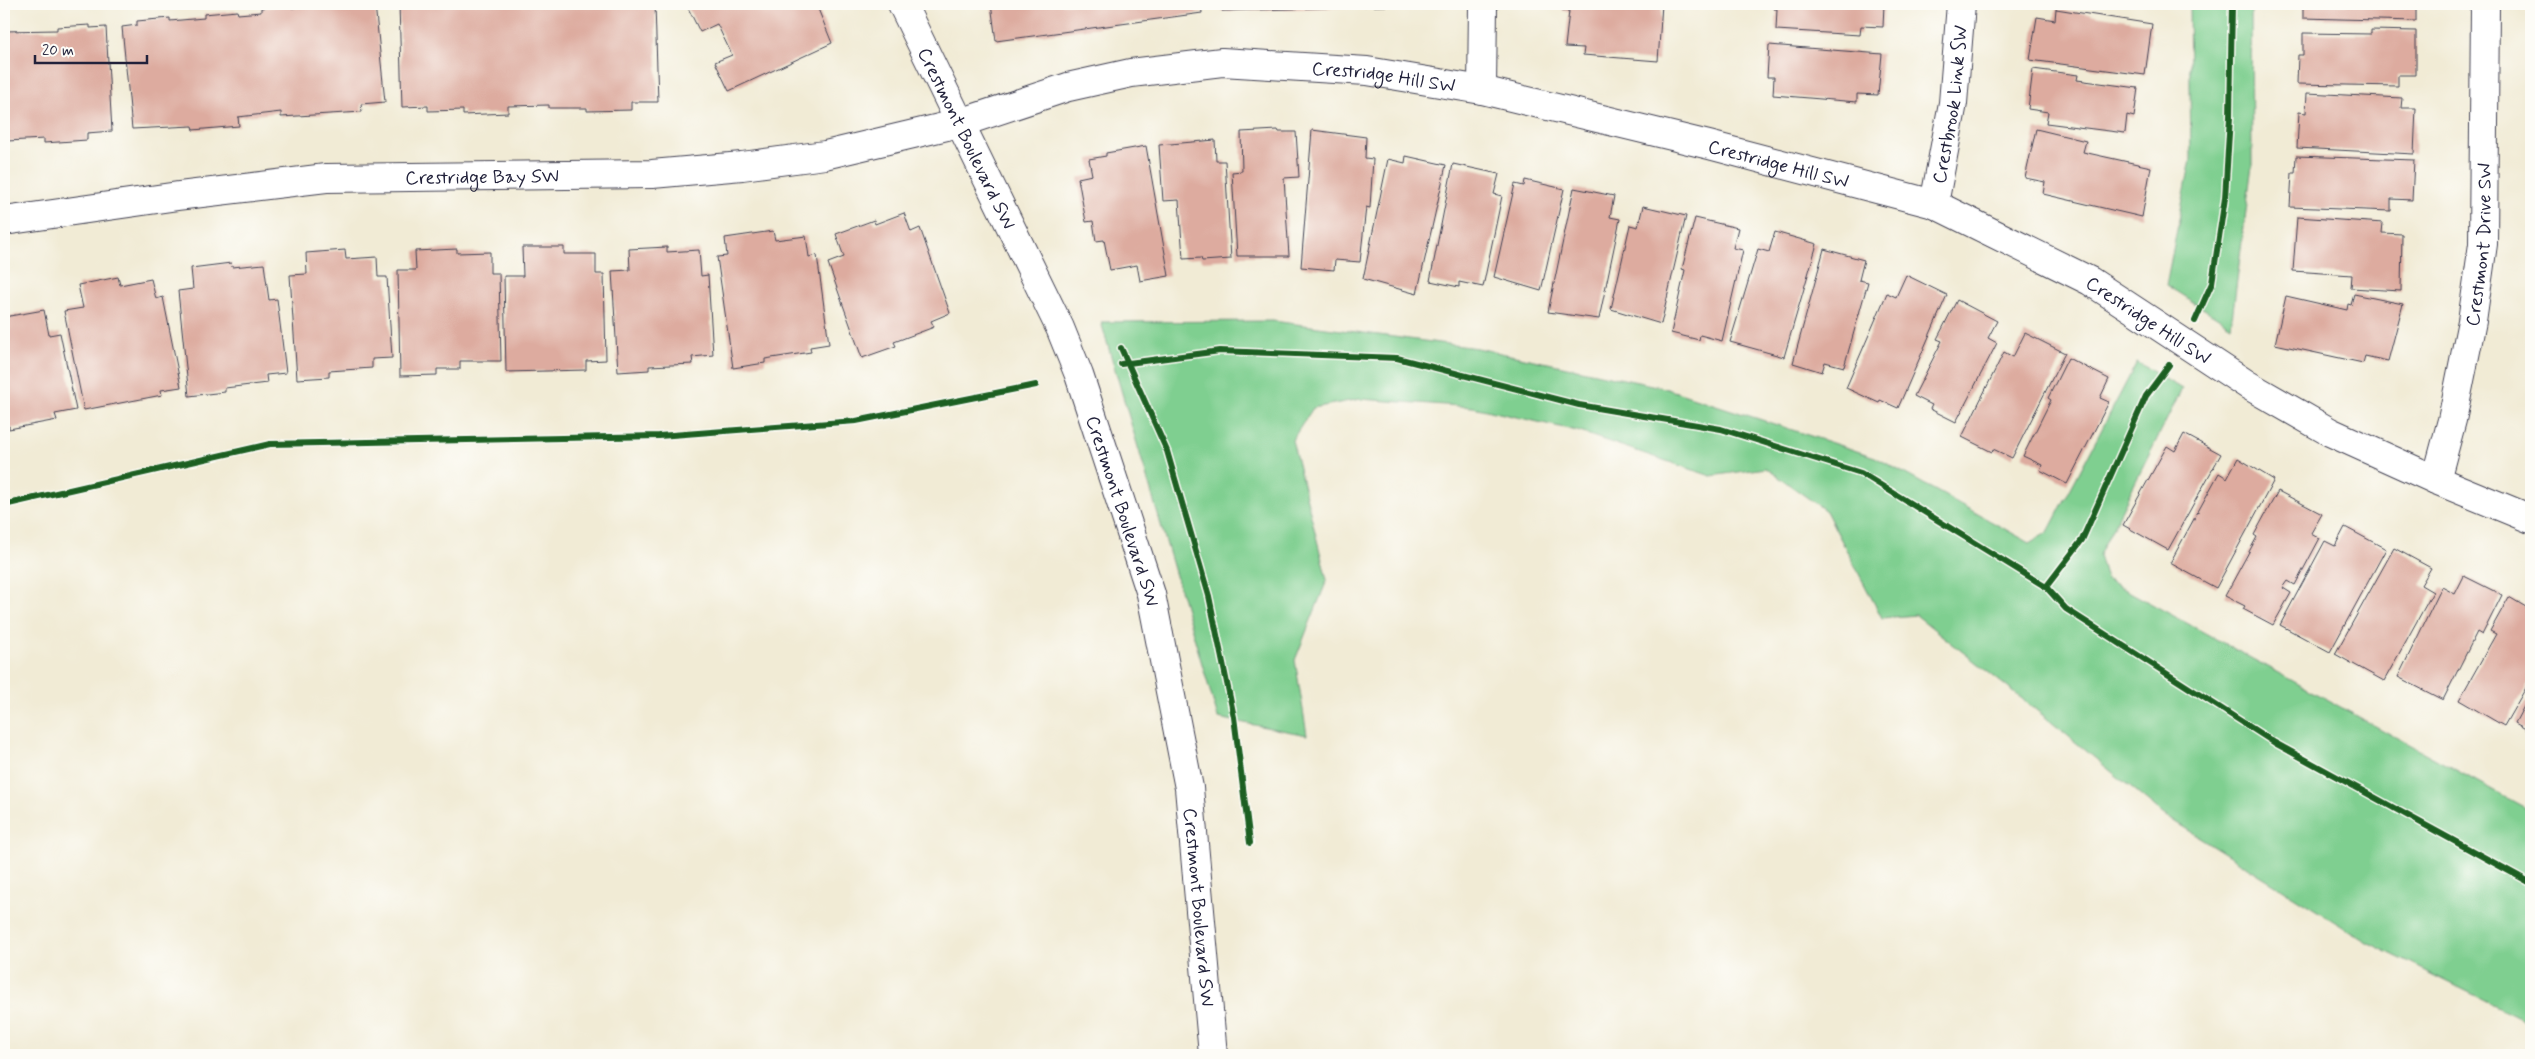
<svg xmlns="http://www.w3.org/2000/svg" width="2535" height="1059" font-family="Mynerve,sans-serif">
	<rect width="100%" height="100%" fill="#fdfcf7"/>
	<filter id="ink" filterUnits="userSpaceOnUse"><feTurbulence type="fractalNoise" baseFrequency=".02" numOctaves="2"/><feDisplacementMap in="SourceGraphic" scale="10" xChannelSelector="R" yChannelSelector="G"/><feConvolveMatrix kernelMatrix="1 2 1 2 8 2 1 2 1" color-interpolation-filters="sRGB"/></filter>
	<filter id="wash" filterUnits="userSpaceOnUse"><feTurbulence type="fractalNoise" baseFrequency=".0096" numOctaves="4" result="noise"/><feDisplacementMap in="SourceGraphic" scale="20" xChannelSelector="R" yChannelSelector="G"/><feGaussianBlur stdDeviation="1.12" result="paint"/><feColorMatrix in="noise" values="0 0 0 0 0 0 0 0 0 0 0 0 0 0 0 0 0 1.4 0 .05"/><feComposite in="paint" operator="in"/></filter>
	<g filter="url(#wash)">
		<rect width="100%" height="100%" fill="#f1ebd5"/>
		<path fill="#7fcf90" stroke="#507866" d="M2189,4H2251L2252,165L2231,326L2166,285L2191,159Z
			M1273,321L1477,348L1661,387L1875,457L2030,543L2048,532L2137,362L2182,389L2099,555L2106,579L2531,811V1023L2367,942L2164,815L2050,721L1916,615L1882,618L1826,511L1766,468L1711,476L1577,431L1473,407L1360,399L1313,408L1292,440L1327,580L1295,660L1307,735L1218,718L1101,322Z"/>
		<g id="blocks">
			<path fill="#ddab9f" d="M326,4H375L385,102L361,104L362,112L281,117V112L238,117L239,126L193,130L192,126L132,129L122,27L137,25V21L170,18V21L204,18V14L237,11L238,14L261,12V8L292,5V8Z
				M399,4H655L658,102H631V110L587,111V108H549V105L508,106V113L463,115V110L428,111V106L402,107Z
				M686,4H816L832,43L729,91L715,62L732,55L717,24L700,32Z
				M991,4H1201L1202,13L996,41Z
				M1222,4H1416V5L1222,11Z
				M1564,4H1662L1658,61L1583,55L1584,48L1565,47L1569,11H1563Z
				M1774,4H1884L1883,27L1861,26L1860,35L1776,30L1777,9H1774Z
				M2303,4H2416V21L2303,18Z
				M2056,9L2152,24L2145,75L2030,60L2037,17L2055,20Z
				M90,25V28L106,27L112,131L87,133V140L44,143V139L7,141L6,137L4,138V31L57,30V27Z
				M2371,30L2416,31V75H2398V86L2297,84L2298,55H2303V33L2371,34Z
				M1769,45L1882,54L1878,95L1857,94V102L1773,95L1774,77H1767Z
				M2033,69L2078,75L2077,80L2138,88L2134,117L2127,115L2125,133L2046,123L2048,112L2028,109Z
				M2307,93L2402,98L2401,108H2416L2414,154L2297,148L2299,112L2306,113Z
				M2036,129L2086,141L2083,152L2151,167L2142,217L2043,194L2045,182L2025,178Z
				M1278,130L1279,132H1296L1299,177L1284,178L1289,256H1237L1232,172L1242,171L1241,132Z
				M1312,130L1366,137L1365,158L1373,159L1370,208L1366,207L1360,262L1335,260L1334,270L1301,267Z
				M1215,140L1216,161H1225L1231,259L1202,261L1201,258L1183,259L1179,200L1163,201L1159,145Z
				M1146,146L1169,276L1140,281L1137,265L1110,270L1104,240L1096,241L1093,221L1086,222L1078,178L1092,175L1089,159L1106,156V153Z
				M1406,156L1446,165L1417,294L1363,279L1388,159L1405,163Z
				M2296,156L2414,160L2412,200L2391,199V211L2290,207L2292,173H2295Z
				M1453,164L1499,174L1494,194L1502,196L1483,287L1459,282V287L1430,281Z
				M1525,180L1564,189L1541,291L1494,277L1515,184L1524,186Z
				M1574,188L1614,196L1610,217L1620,219L1599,319L1548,312Z
				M1643,206L1686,216L1661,324L1611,309L1630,225L1638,227Z
				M904,213L911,232L920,228L950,313L931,321L934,327L894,342L896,346L862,358L828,263L844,257L836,234L874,220L875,224Z
				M2297,217L2383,223L2382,233L2402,234L2401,291L2351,288L2352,275L2293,271Z
				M1695,218L1738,228L1733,248L1743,250L1722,341L1700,335L1699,340L1671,333L1685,270L1682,269Z
				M773,231L775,240L806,236L809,257L817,255L829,344L810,347L811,352L765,359V363L733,368L717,257L727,256L725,238Z
				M1775,232L1817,244L1784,357L1730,342L1758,249L1769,252Z
				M522,247H564V254H596V274H604L606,360L586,361V370L506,372L504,276H523Z
				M667,247V252L699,250L701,276L708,275L713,355L692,357L693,364L649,366V370L618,372L612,271L630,270L629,249Z
				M457,249V253L490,252V273H499L501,361H460V369H437V375L400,376L398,270H416L415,251Z
				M1824,249L1864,260L1859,280L1868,282L1844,367L1825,362L1822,372L1793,363Z
				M345,250L346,259L377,257L378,277H387L392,358L372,359V368L329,371V377L297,379L290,275L307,274L306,253Z
				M231,263L232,267L264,264L269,300L277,299L286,373L266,375L267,383L225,388V392L189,396L178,291L193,289L191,268Z
				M1906,275L1947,295L1898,408L1880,400L1879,403L1846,388L1887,293L1896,297Z
				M118,277L120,285L151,279L156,299L163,297L181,387L161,390L162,395L84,410L64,311L83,308L78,285Z
				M2354,294L2403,304L2388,361L2365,356L2363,363L2275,344L2286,296L2347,310L2348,304L2351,305Z
				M1957,300L1997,321L1988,338L1997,343L1956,422L1930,409L1932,405L1914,396L1942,341L1937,339Z
				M44,310L49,335L60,333L76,410L55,414L57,420L9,429V426L4,427V317Z
				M2025,333L2065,353L2012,458L1993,449L1992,452L1962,437L2004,352L2013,357Z
				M2068,358L2109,379L2100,398L2109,402L2067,484L2040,470L2042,465L2023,456L2051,400L2048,398Z
				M2184,434L2221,454L2168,550L2123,525L2167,446L2175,451Z
				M2238,458L2274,480L2216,588L2170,563L2219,473L2227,478Z
				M2278,491L2322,514L2311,533L2320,538L2295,585L2288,581L2283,588L2291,593L2273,625L2243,609L2245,606L2225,596L2257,537L2254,535Z
				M2345,527L2386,549L2330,652L2280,625L2325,541L2335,546Z
				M2394,548L2431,568L2421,585L2433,592L2384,681L2335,654Z
				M2464,576L2502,595L2482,635L2477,632L2443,700L2398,677L2442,587L2455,594Z
				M2509,597L2531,610V679L2504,726L2459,700L2496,634L2490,631Z
				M2531,693V732L2515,723Z"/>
		</g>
	</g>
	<g filter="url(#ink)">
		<use href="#blocks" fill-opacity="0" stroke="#414052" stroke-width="1"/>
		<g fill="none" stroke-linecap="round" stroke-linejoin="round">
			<g stroke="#414052" stroke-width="30">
				<g id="minor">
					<path id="s1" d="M902,4L1060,328L1079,375L1151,594L1189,788L1213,1055"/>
					<path d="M1482,90L1483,4"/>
					<path id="s2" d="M1934,204L1953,103L1961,4"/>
					<path id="s3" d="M4,221L178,196L326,178L652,174L742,166L825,155L960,123L1068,87L1131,73L1222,62L1367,71L1482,90L1709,145L1934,204L2090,281L2248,385L2330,432L2436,480L2531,519"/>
					<path id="s4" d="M2436,480L2452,420L2472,321L2483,244L2485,4"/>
				</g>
			</g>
			<use href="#minor" stroke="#fff" stroke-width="28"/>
			<g stroke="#fdfcf7" stroke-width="9">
				<path id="cycleway" d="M2195,321L2212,283L2225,198L2230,117L2232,4
					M1121,348L1167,451L1209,596L1234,717L1250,843
					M1121,364L1220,351L1397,358L1579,405L1721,429L1861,473L2046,587L2066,609L2275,743L2531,883
					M4,505L270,444L659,436L856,421L1036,385
					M2046,587L2082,540L2146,396L2169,365"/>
			</g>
			<use href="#cycleway" stroke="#1b5e20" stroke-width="6"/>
		</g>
	</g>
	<g text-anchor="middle" stroke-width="4" stroke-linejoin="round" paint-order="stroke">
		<g font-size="19" fill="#22223b" stroke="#fdfcf7">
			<text dy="7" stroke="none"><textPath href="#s3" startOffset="1396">Crestridge Hill SW</textPath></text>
			<text dy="7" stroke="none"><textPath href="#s2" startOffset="101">Crestbrook Link SW</textPath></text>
			<text dy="7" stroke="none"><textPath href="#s1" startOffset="149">Crestmont Boulevard SW</textPath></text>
			<text dy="7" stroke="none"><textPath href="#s3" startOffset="1801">Crestridge Hill SW</textPath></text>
			<text dy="7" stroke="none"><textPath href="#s3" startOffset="481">Crestridge Bay SW</textPath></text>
			<text dy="7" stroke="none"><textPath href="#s4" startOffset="240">Crestmont Drive SW</textPath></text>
			<text dy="7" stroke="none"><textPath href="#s3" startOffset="2206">Crestridge Hill SW</textPath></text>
			<text dy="7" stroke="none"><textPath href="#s1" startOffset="554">Crestmont Boulevard SW</textPath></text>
			<text dy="7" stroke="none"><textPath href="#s1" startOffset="959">Crestmont Boulevard SW</textPath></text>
		</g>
	</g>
	<rect width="2535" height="1059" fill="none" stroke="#fdfcf7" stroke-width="20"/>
	<path d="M35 55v8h112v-8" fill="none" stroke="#22223b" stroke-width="2.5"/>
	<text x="42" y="55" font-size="15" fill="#22223b" stroke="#fdfcf7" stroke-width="4" paint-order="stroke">20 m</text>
</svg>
